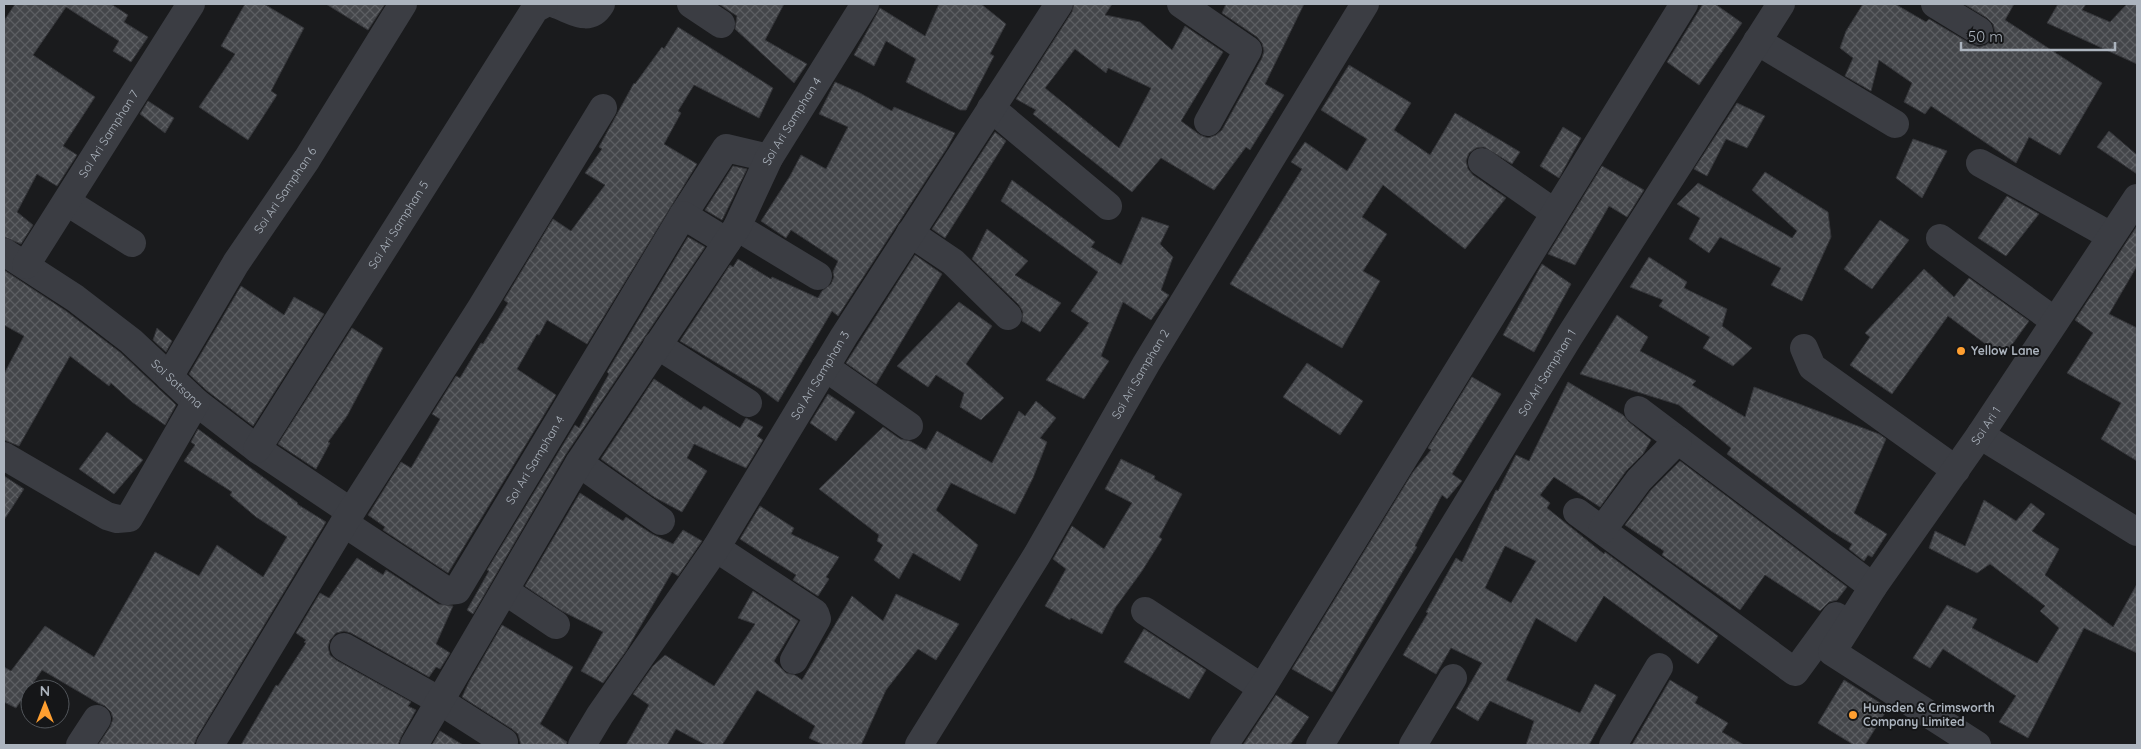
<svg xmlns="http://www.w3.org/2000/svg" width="2141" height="749" font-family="Quicksand,sans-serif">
	<defs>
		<pattern id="building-cross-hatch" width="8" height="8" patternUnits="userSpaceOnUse" patternTransform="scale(1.25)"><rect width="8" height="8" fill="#44464a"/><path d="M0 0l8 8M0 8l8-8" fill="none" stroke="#5c5e62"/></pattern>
	</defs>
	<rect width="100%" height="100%" fill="#1a1b1d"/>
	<path fill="url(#building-cross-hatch)" stroke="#343539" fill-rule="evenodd" d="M15,4H111L128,15L124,22L148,37L131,62L113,51L119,41L66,7L33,55L95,97L63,146L77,155L57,186L37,174L17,212L33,225L21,244L4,237V21Z
		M245,4H264L304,28L271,91L277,95L248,140L199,107L235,54L221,46Z
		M326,4H385L368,30Z
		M719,4H784L765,40L807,64L794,83L735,29L737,16Z
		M939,4H981L1006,24L990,54L994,56L966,110H960L906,82L916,59L886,41L874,66L854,55L880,8L925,36Z
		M1074,4H1112L1105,15L1140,22L1172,50L1185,26L1223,52L1181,121L1200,135L1208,138L1216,135L1222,130L1262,58L1264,51L1262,43L1257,37L1222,13L1226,4H1304L1265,84L1284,95L1250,150L1246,147L1214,190L1161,158L1132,192L1033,114L1036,110L1016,99L1072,12ZM1075,49L1106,73L1108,68L1151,88L1119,148L1045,88Z
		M1703,4H1715L1742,23L1699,85L1667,62Z
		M1863,4H1895L1926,22L1929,19L1971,44L1979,47L1986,45L1992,40L1995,32L1993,24L1987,18L1964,4H2014L2005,20L2102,83L2060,155L2029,137L2016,163L1931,106L1925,114L1904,102L1912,83L1879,60L1871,91L1845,76L1853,58L1840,48L1846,31Z
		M2058,4H2086L2082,10L2110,22L2127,4H2137V64L2047,23Z
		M678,27L773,88L759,118L694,85L678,111L681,113L664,144L697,164L587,344L547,320L539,335L537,334L517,369L556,395L448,573L383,530L385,527L368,515L401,462L411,468L440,419L432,414L456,376L460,378L481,343L483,344L508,303L504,300L553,219L571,231L605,185L585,173L602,149L599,147L634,83L635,84L662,47L664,49Z
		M1349,65L1411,103L1394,130L1430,155L1455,113L1520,152L1512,164L1484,147L1476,148L1469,153L1466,161L1468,169L1473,175L1506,198L1465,249L1383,185L1362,217L1387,234L1363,271L1380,281L1342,348L1230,284L1302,169L1291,162L1305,142L1347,171L1367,139L1321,110Z
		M835,82L860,93L892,111L894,107L955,133L947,148L838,316L832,311L778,402L762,390L680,341L730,265L733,267L738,259L771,279L772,277L818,298L822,291L831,284L834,277L833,272L838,261L791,230L786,238L761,221L790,176L801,155L826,169L848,127L819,114Z
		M148,101L174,118L165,133L140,114Z
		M1737,103L1765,116L1747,148L1726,139L1707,176L1694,169Z
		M1563,127L1581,138L1559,178L1540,166Z
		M2109,131L2137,155V174L2097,147Z
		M995,132L1006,141L945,238L932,229Z
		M1913,139L1947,151L1922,198L1896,178Z
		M733,166L747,169L722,220L705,210Z
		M1602,166L1644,190L1627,217L1609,206L1575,265L1548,254Z
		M1765,172L1828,212L1831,237L1802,301L1771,285L1781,268L1720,237L1709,253L1689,239L1700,218L1677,204L1698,183L1792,238L1797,231L1752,190Z
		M1012,180L1095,242L1091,247L1121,265L1142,217L1169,226L1160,244L1173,257L1161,290L1169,295L1151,320L1123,302L1101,356L1109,361L1084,399L1046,380L1089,323L1071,311L1098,272L1001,201Z
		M2007,196L2039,214L2006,256L1978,238Z
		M1880,220L1909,240L1872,289L1844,269Z
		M2137,226V266L2109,314L2137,328V461L2101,439L2121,403L2067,373L2093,333L2075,320Z
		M987,229L1028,261L1015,275L1061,303L1040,332L1022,321L1023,312L1019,305L972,259Z
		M688,237L705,247L566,454L473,614L467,610L489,571L487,570L575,425L579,428L609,374L607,372Z
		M915,255L942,274L876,384L846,363Z
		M1649,257L1687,282L1684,288L1727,309L1722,326L1752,348L1733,366L1703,348L1710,337L1659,306L1663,300L1630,287Z
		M1542,264L1571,284L1534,352L1503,335Z
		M1924,269L1954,297L1969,278L2029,321L2003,357L1948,316L1892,394L1850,365L1870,337L1865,333Z
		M4,270L66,311L121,353L176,405L165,425L132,402L111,383L109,386L70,356L19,446L4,440V374L24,336L4,325Z
		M241,286L284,315L294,297L324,314L253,426L206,390L189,374Z
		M959,302L992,326L966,364L1004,398L981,420L960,407L964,393L936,375L928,387L897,366Z
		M1617,315L1648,337L1640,351L1696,381L1692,385L1745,417L1754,387L1879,434L1886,439L1854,513L1887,534L1872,557L1868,555L1864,561L1849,549L1852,544L1831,531L1727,454L1731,448L1679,405L1580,374Z
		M157,328L172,341L166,352L153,340Z
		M352,328L383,348L347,416L328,442L330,443L316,469L278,444Z
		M1307,363L1363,401L1340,435L1283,397Z
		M1472,377L1501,394L1452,474L1462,481L1447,499L1442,495L1415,546L1417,547L1332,692L1292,669L1413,472L1431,450L1428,448Z
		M654,379L701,410L704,406L740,428L746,418L763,427L757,436L763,440L746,468L694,444L687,458L707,471L682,512L654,497L601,459Z
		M1568,382L1623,415L1629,422L1651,440L1643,454L1626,471L1600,507L1554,477L1540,495L1550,503L1547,508L1604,554L1605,552L1718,636L1698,664L1604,596L1576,642L1536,618L1506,680L1580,713L1595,684L1616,695L1589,745H1526L1534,721L1490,701L1478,721L1456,708L1482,663L1451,648L1436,674L1403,655L1428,613L1426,612L1456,558L1462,562L1496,490L1498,491L1516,455L1529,461ZM1505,546L1536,561L1511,603L1485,588Z
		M828,394L855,412L836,441L810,423Z
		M1036,401L1056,418L1040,438L1047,442L1033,478L1015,514L951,483L936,510L978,545L960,581L913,553L899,579L874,560L883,545L877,541L879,535L819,489L883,427L900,439L910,441L926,450L937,431L992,463L1019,411L1025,416Z
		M198,429L298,503L297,504L326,522L197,737L194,745H98L110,727L113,719L111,712L105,706L98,703L42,670L16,708L4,702V667L11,671L45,626L94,657L155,552L199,576L217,545L263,577L287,537L256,517L230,495L232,492L184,461L195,445L191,442Z
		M107,432L143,460L114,494L79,469Z
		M1121,459L1155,476L1154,479L1182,494L1159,537L1162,539L1142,571L1115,608L1102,634L1071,618L1070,620L1045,606L1066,569L1053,559L1072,526L1104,549L1132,503L1105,489Z
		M1680,461L1847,587L1837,600L1829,602L1820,611L1765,575L1740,610L1662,555L1664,551L1625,525L1651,490Z
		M4,476L24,489L4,520Z
		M580,493L623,521L626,517L652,534L673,544L683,530L702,541L678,576L672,572L626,651L603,683L581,671L603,632L562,611L525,586Z
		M1984,500L2016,521L2031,503L2045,514L2032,531L2059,549L2045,575L2113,627L2137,584V653L2084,628L2028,738L1999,722L2016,696L1943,649L1930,668L1913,658L1947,605L1977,619L1972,628L2037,663L2059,628L2040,611L2045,606L1990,564L1977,573L1929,548L1935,531L1965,546Z
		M760,506L794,528L791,534L839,557L826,577L829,579L818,596L793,580L796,575L740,539Z
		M357,558L383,575L386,570L438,604L453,606L436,644L450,653L440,669L436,667L429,677L351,633L344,631L336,633L330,640L328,647L330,655L336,660L411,702L408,706L416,710L401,737L398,745H241L276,685L278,686L306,643L304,642L306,640L296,633L320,593L329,598Z
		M753,591L798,621L774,661L786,673L795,675L802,680L852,596L883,621L896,594L959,624L936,660L918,649L886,690L861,745H824L809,738L815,726L757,690L722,745H706L676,729L667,745H626L649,705L633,694L653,666L665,655L714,686L755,624L738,618Z
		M502,625L573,667L540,724L567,742L566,745H521L518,734L512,729L462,697L469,682Z
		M1144,629L1206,670L1189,699L1124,662Z
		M1670,680L1698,697L1695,703L1728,723L1722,732L1744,745H1632Z
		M1844,680L1888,708L1865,745H1854L1818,723Z
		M1276,695L1309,717L1290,745H1243Z
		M440,731L463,745H432Z"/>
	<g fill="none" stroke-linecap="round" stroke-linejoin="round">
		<g stroke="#3b3d43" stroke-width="28">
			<path d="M555,4C573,10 589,24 601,4"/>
			<path d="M691,4L721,24"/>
			<path d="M1181,4L1248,50L1208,122"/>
			<path d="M1935,4L1979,31"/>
			<path d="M1757,41L1895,124"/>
			<path d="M991,108L1108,206"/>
			<path d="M1482,162L1555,213"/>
			<path d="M1980,163L2111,236"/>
			<path d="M67,202L132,243"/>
			<path d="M683,215L726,148L769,158"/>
			<path d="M737,227L818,276"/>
			<path d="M910,233L953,262L1008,316"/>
			<path d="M1940,238L2055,321"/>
			<path id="s1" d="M4,252L75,298L131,341L196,402L257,449L351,512"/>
			<path id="s2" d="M26,265L191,4"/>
			<path d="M657,345L748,403"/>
			<path d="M1804,348L1812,367L1956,470"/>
			<path d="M825,367L909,426"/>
			<path id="s3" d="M169,377L236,263L307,159L403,4"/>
			<path d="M1638,410L1873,587"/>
			<path d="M1980,435L2137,532"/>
			<path id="s4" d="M257,449L535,9L544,4"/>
			<path d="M4,456L107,516L117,519L129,518L196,402"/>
			<path d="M579,463L661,521"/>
			<path d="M1577,512L1795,672L1836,616"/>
			<path id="s5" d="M344,523L447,591L457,590L683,215L727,242"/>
			<path d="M1602,530L1639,480L1678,440"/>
			<path d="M716,548L815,613L817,619L794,660"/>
			<path d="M505,591L556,625"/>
			<path d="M1145,611L1262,688"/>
			<path d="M344,647L440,701L504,742"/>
			<path d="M80,745L97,719"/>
			<path d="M210,745L344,523L481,308L603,108"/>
			<path id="s6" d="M414,745L579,463L737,227L769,158L865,4"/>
			<path id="s7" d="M582,745L600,715L716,548L844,336L1059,4"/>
			<path id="s8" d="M919,745L1037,555L1146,364L1365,4"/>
			<path d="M1224,745L1262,688L1684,4"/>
			<path id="s9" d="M1320,745L1569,337L1781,4"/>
			<path d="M1413,745L1453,678"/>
			<path d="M1613,745L1659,667"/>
			<path id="s10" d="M1977,745L1832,652L1873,587L1980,435L2137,198"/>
		</g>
	</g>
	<g fill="#ff9f30" stroke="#151618" stroke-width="2">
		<circle cx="1961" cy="351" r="5"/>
		<circle cx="1853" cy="715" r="5"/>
	</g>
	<g text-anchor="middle" stroke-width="4" stroke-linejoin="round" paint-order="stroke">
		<g font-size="12" fill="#acb4be" stroke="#151618">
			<text dy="4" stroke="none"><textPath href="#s6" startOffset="730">Soi Ari Samphan 4</textPath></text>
			<text dy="4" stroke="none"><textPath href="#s2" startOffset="155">Soi Ari Samphan 7</textPath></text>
			<text dy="4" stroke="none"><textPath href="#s3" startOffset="220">Soi Ari Samphan 6</textPath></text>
			<text dy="4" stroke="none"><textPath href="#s4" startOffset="265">Soi Ari Samphan 5</textPath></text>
			<text dy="4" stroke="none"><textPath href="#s9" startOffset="436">Soi Ari Samphan 1</textPath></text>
			<text dy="4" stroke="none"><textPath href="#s8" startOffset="432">Soi Ari Samphan 2</textPath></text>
			<text dy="4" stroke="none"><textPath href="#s7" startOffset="440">Soi Ari Samphan 3</textPath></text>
			<text dy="4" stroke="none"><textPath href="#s1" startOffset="218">Soi Satsana</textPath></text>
			<text dy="4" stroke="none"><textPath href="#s10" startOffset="446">Soi Ari 1</textPath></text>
			<text dy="4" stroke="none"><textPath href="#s5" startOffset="285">Soi Ari Samphan 4</textPath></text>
		</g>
		<g font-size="12" font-weight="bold" fill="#acb4be" stroke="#151618" text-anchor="start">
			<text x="1971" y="355">Yellow Lane</text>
			<text x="1863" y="712">Hunsden &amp; Crimsworth<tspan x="1863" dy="14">Company Limited</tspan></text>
		</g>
	</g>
	<rect width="2141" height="749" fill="none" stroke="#acb4be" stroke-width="10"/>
	<g transform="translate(45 704)"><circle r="24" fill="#151618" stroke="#51555a"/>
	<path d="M0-4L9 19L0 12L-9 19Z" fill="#ff9f30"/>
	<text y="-8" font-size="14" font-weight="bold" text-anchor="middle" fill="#acb4be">N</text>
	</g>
	<path d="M1961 42v8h154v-8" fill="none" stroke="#acb4be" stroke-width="2.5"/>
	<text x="1968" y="42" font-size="15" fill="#acb4be" stroke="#151618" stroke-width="4" paint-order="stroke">50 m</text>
</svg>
